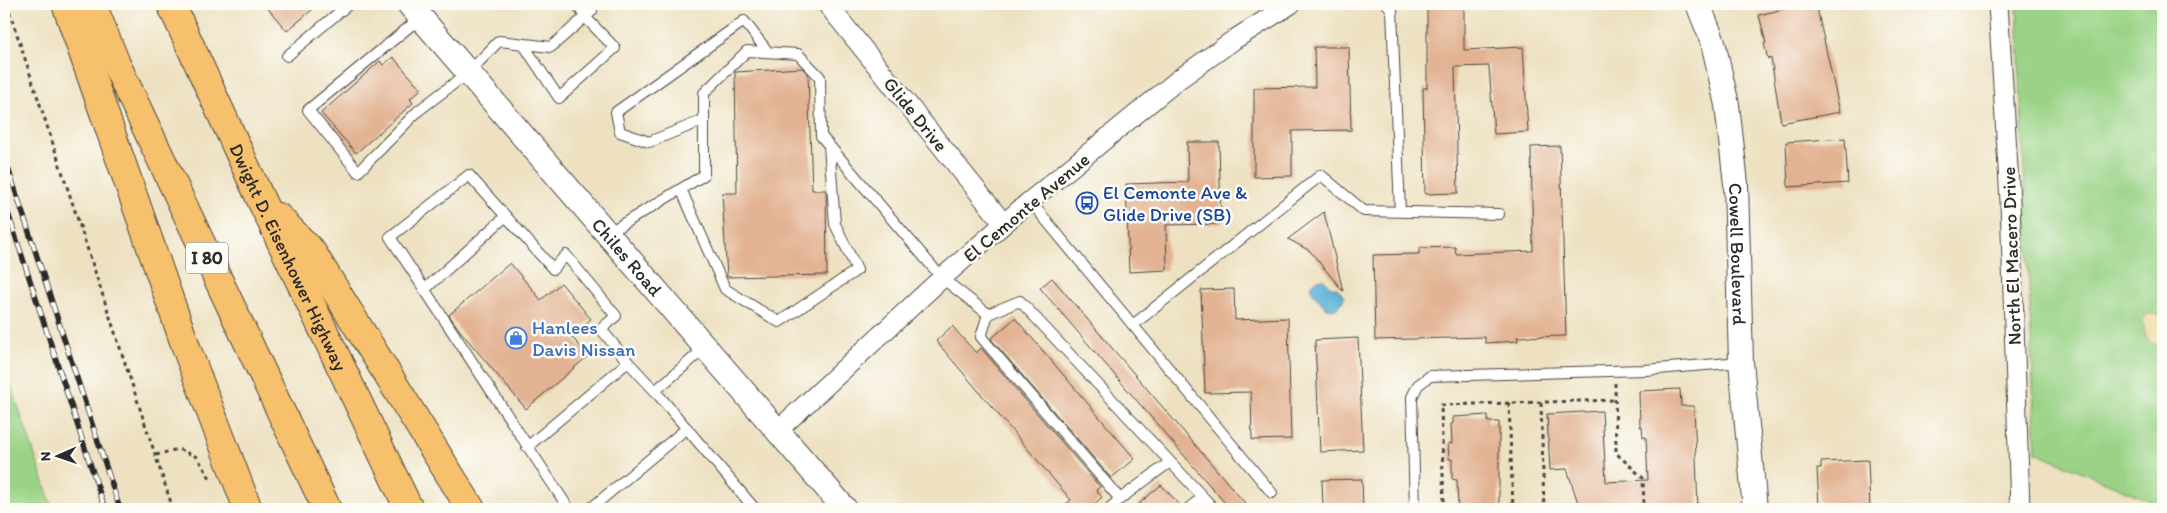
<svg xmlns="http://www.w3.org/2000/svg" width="2167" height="513" font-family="Itim,sans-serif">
	<rect width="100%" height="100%" fill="#fdfcf7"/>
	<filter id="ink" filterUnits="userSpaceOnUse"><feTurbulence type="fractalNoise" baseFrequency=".02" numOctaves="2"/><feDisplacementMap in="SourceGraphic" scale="10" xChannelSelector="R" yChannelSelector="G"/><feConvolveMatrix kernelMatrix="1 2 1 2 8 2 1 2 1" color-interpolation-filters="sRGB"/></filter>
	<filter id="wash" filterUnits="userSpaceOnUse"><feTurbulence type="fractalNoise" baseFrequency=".0096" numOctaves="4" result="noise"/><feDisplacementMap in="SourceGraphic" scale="20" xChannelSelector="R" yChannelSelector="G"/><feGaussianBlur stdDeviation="1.12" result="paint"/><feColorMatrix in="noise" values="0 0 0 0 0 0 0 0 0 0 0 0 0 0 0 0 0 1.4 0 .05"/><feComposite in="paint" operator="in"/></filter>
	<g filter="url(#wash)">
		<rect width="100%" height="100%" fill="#ede1c1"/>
		<path fill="#9ad386" stroke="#627f58" d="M2017,4H2163V507L2036,452Z
			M4,365L53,509H4Z"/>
		<path fill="#eeda9e" stroke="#8c8264" d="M2147,314H2156L2163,321V345C2146,345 2145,336 2143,320Z"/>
		<path fill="#5db1d9" stroke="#446e82" d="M1324,279L1331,287L1337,288L1344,297L1342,303L1336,309L1326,308L1311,290L1312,284L1317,280Z"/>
		<g id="blocks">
			<path fill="#e2b292" d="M264,4H319L287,31Z
				M1427,4H1464V50L1523,47L1528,132L1494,134L1489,66L1455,67L1458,193L1425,194L1423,88H1427Z
				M1804,4H1816L1840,112L1781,123L1771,58L1768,59L1764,44L1766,43L1759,15Z
				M1314,47H1349L1351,130L1292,131V176L1254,177V88L1315,87Z
				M393,57L421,89L410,99L413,103L356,153L321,113L380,61L383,65Z
				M802,68L808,74L812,190H826L827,275L727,277L722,193H737L735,72Z
				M1845,138L1848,183L1788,187L1786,142Z
				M1187,142H1219L1221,224L1166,225L1167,270L1129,272L1126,184L1188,182Z
				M1560,146L1566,336L1517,337L1518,341L1485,343V337L1375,340L1373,255L1419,254V248L1455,247L1456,254L1533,251L1531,147Z
				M1324,212L1343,291L1310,251L1288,239Z
				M510,263L541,300L561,283L591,319L571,336L588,356L526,409L461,332L449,315Z
				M1052,278L1250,509H1230L1040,288Z
				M1234,289L1235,320L1288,318L1291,439L1252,440L1251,392L1205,393L1201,290Z
				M1015,318L1135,459L1111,478L991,339Z
				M952,326L976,353L981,348L1100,487L1096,490L1102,497L1089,509H1060L1071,500L936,341Z
				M1358,338L1363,450L1320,452L1315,340Z
				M1680,389L1681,406H1694L1698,509H1580L1567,469L1550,470L1547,414L1602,411L1606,482L1648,480L1646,437H1643L1642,426L1640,427L1639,391Z
				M1488,415V422H1499V509H1458L1457,480L1452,479V459H1449L1448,443L1452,444L1451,424L1453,423V417Z
				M1868,460L1870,509H1823V507H1819L1817,468H1821V462Z
				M1362,479L1363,509H1323L1322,480Z
				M1161,485L1182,507L1181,509H1133Z"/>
		</g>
	</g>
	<g filter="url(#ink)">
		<use href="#blocks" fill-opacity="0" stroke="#484642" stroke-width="1"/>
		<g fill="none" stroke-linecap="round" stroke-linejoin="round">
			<g stroke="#484642" stroke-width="12">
				<path id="service" d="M1387,4L1392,10L1400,212
					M420,18L308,110L358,172L418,111L469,72L499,41L551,47L592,11
					M523,44L559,98L615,48L585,17L577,4
					M287,56L349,4
					M704,120L649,142L620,132L616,112L744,21L768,52
					M681,189L725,289L779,322L857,270L835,224L829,145
					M1030,201L1272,493
					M608,233L704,175V93L747,51L798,54L820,77L821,136L942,278L988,314L1020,301L1203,497L1188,509
					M424,290L506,216
					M988,314L981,337L1120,499L1170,462
					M1133,325L1321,175L1364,211L1499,214
					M705,348L655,391L755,509
					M628,362L655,391
					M527,447L628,362L601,329L616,316L566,255L553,269L469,175L390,237L569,509
					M1203,497L1214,509
					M590,509L687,428
					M1109,509L1120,499
					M1415,509L1412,397L1418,385L1430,376L1645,370L1741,362"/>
			</g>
			<g stroke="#484642" stroke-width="21">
				<path id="minor" d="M827,4L1004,224
					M1998,4L2010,201L2020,509
					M777,431L942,278L1030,201L1179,79L1235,39L1291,4"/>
			</g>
			<g stroke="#484642" stroke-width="26">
				<g id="tertiary">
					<path id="s1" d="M409,4L845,509"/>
					<path id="s2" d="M1698,4L1713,42L1727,105L1736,184L1741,362L1755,509"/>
				</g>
			</g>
			<g stroke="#484642" stroke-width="30">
				<g id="motorway">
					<path d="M66,4L187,350L248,509"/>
					<path d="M92,4L117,66L327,509"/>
					<path id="s3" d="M171,4L261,200L409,509"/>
					<path d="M278,217L311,251L471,509"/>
				</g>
			</g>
			<path stroke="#484642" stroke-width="3" stroke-dasharray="4 4" stroke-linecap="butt" d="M7,4L173,509
				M1615,383L1616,453L1643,478L1644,509
				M1509,403L1513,509
				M1541,403L1544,509
				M156,455L178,449L197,457L210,478
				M1444,509L1441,405L1615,400"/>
			<use href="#service" stroke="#fff" stroke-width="10"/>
			<use href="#minor" stroke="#fff" stroke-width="19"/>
			<use href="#tertiary" stroke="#fff" stroke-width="24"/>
			<use href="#motorway" stroke="#f7c06c" stroke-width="28"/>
			<g stroke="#2b2b2b" stroke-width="5.5">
				<path id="rail" d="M4,156L120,509
					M4,201L105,509"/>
			</g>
			<use href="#rail" stroke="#fdfcf7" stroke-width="4" stroke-dasharray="11" stroke-linecap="butt"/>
		</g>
	</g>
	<defs>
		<g id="bus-ring" transform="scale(1.125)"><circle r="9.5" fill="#fdfcf7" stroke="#1a4fb4" stroke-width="1.5"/><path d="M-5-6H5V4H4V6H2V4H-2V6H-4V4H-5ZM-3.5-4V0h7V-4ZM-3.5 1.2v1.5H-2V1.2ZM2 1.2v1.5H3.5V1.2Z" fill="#1a4fb4"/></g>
		<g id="shop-ring" transform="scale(1.125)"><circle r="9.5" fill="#fdfcf7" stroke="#3f7fe0" stroke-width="1.5"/><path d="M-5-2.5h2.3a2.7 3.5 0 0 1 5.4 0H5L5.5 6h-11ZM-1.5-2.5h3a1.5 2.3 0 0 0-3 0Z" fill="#3f7fe0"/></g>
	</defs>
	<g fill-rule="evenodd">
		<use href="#bus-ring" x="1087" y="203"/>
		<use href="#shop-ring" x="516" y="338"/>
	</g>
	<g text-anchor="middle" stroke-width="5" stroke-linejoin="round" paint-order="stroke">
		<rect fill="#fdfcf7" stroke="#6a6a68" stroke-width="1" x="186" y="242.5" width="42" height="31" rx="4"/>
		<g font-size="18" font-weight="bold" fill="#2b2b2b">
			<text x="207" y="264">I 80</text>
		</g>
		<g font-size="19" fill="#2b2b2b" stroke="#fdfcf7">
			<text transform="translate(916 114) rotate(51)" y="7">Glide Drive</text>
			<text transform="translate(1026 207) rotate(-40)" y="7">El Cemonte Avenue</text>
			<text dy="7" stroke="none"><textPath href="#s2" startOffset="255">Cowell Boulevard</textPath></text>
			<text dy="7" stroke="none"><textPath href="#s1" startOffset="334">Chiles Road</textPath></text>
			<text transform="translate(2011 256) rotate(-92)" y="7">North El Macero Drive</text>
			<text dy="7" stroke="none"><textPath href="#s3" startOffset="279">Dwight D. Eisenhower Highway</textPath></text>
		</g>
		<g font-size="19" fill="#164399" stroke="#fdfcf7" text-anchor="start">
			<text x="1103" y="199">El Cemonte Ave &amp;<tspan x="1103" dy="22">Glide Drive (SB)</tspan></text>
		</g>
		<g font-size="19" fill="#366cbe" stroke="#fdfcf7" text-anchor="start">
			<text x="532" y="334">Hanlees<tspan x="532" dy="22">Davis Nissan</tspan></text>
		</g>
	</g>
	<rect width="2167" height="513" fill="none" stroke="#fdfcf7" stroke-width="20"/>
	<g transform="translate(58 456) rotate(268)" stroke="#fdfcf7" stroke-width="4" paint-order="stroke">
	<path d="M0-4L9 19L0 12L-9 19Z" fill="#2b2b2b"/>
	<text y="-8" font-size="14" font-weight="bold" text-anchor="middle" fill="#2b2b2b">N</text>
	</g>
</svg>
